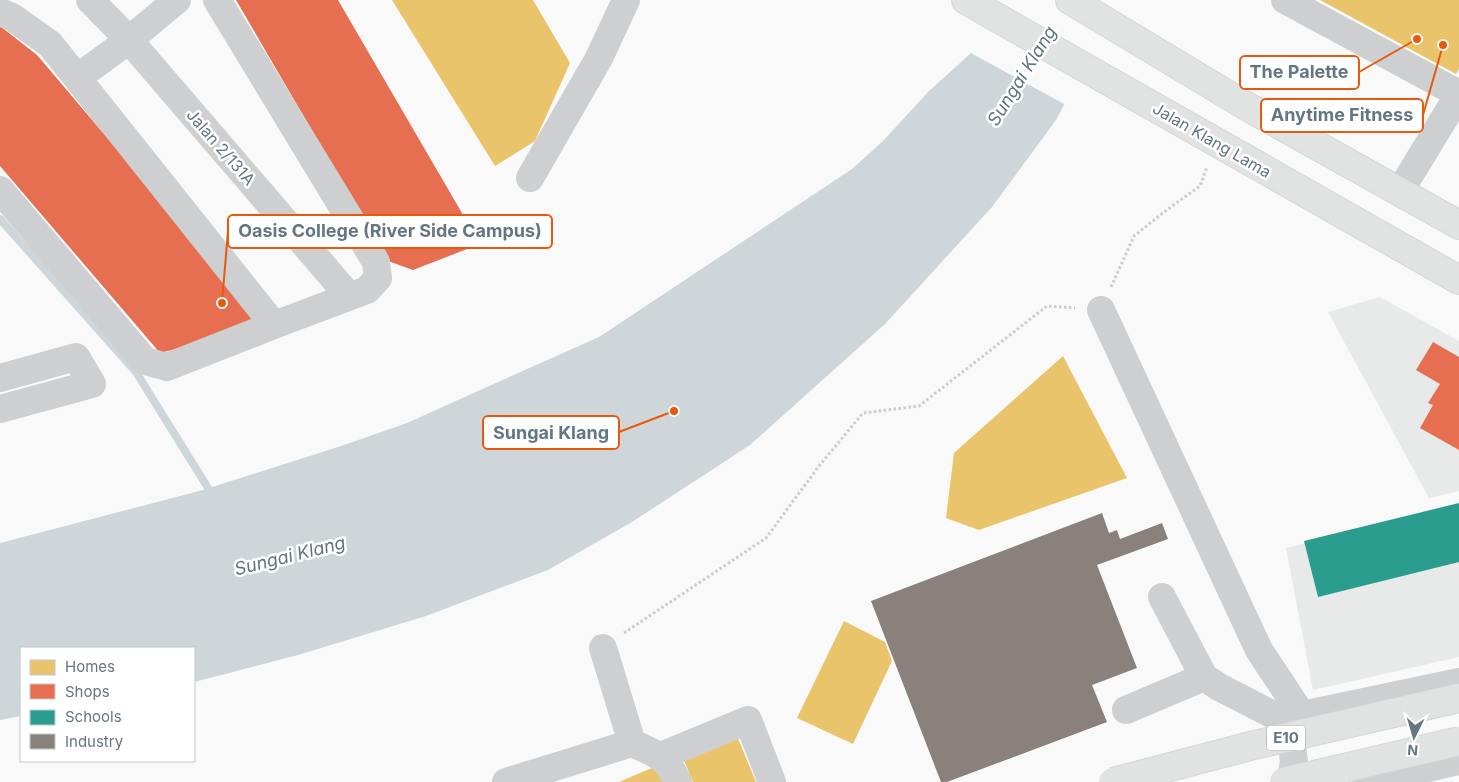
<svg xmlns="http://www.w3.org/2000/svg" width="1459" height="782" font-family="Inter,sans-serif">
	<rect width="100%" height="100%" fill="#f9f9f9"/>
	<path fill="#e8e9e9" d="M1380,297L1459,341V491L1429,498L1328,312Z
		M1459,504V657L1313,690L1286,548Z"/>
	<path fill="#ced6d9" d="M1120,0L1056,120L992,207L885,324L750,445L632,522L548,570L426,616L298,655L194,682V648H21V716L0,720V543L203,490L344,445L407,423L478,391L599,337L852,169L883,141L928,92L971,53Z"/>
	<path fill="#f9f9f9" d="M1003,0H1122L1066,105L969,52Z"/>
	<path fill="#e9c46a" d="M392,0H533L570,63L535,141L495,166Z
		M1320,0H1459V69L1456,74Z
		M1063,356L1127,478L979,530L946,518L954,453Z
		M844,621L885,642L892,661L853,744L797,718Z
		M737,736L756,782H693L683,758Z
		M659,765L666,782H619Z"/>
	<path fill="#e76f51" d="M236,0H338L480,244L413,270L388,261Z
		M0,26L37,55L255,312L250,330L160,353L0,166Z
		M1433,342L1459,357V450L1420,428L1433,405L1428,403L1440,384L1416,370Z"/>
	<path fill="#2a9d8f" d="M1459,503V562L1318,597L1304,541Z"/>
	<path fill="#8a817c" d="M1102,513L1109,533L1117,530L1120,539L1162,523L1168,539L1097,565L1137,668L1092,685L1107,722L947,782H941L871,601Z"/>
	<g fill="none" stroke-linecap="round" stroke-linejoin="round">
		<path stroke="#ced6d9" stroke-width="8" d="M0,219L136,372L213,496"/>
		<g stroke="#d5d6d7" stroke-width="30">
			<path id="major" d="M966,0L1459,280
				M1070,0L1248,107L1459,225"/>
		</g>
		<path stroke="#cbcccd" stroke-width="3" stroke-dasharray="2.5 2.5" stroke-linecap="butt" d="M1111,287L1134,236L1164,212L1200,186L1207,167
			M624,633L766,538L819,466L863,413L919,406L1047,306L1075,308"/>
		<path stroke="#cecfd0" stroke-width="28" d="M90,0L129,40L349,296
			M1285,0L1459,94
			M0,12L12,17L50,44L274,325L367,290L378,278L376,262L217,0
			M77,78L129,40L177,0
			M530,178L599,58L626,0
			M0,190L145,361L167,367L274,325
			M1400,191L1459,94
			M1101,310L1259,650L1302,715
			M0,378L76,357L92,384L0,409
			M1162,597L1204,677L1219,687L1297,727
			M603,648L632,743C657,754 666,756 678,782
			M1126,710L1204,677
			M661,756L748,720L772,782
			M506,782L632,743
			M1290,782L1294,762L1292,745L1296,730L1302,715L1459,682
			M1366,782L1459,761"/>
		<use href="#major" stroke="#e1e2e2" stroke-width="28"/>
		<g stroke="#d5d6d6" stroke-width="30" stroke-linecap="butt">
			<path id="highway-bridge" d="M1113,782L1254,745L1459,698
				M1284,782L1459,741"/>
		</g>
		<use href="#highway-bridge" stroke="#e1e2e2" stroke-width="28"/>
	</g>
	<g text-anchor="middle" stroke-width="5" stroke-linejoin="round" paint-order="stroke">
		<rect fill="#fff" stroke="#939fa8" stroke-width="1" x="1267" y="725.5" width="38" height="25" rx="4"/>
		<g font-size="15" font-weight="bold" fill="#657683">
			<text x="1286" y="743">E10</text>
		</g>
		<g font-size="16" fill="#657683" stroke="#fff">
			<text transform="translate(1212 140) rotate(30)" y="6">Jalan Klang Lama</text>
			<text transform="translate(221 147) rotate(49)" y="6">Jalan 2/131A</text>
		</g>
		<g font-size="18" font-style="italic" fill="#60757c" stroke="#fff">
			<text transform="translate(1022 76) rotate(-58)" y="6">Sungai Klang</text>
			<text transform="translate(290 556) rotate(-14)" y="6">Sungai Klang</text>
		</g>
	</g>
	<path fill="none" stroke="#e8590c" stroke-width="2" d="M1417 39L1359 72M1443 45L1423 115M222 303L228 231M674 411L619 432"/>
	<g fill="#e8590c" stroke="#fff" stroke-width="2">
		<circle cx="1417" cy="39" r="5"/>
		<circle cx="1443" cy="45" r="5"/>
		<circle cx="222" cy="303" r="5"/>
		<circle cx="674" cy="411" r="5"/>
	</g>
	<g fill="#fff" stroke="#e8590c" stroke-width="2">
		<rect x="1240" y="56" width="119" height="33" rx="5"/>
		<rect x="1261" y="99" width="162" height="33" rx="5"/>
		<rect x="228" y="215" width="324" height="33" rx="5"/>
		<rect x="483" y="416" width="136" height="33" rx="5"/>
	</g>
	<g font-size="18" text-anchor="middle" font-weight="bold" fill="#657683">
		<text x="1299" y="78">The Palette</text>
		<text x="1342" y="121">Anytime Fitness</text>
		<text x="390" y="237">Oasis College (River Side Campus)</text>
		<text x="551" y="439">Sungai Klang</text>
	</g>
	<rect x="20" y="647" width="175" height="115" fill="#ffffff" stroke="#c1c8cd"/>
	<rect x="30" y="660" width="25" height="15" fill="#e9c46a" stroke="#c1c8cd"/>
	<text x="65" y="672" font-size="15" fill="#657683">Homes</text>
	<rect x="30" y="684" width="25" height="15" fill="#e76f51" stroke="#c1c8cd"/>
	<text x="65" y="697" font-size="15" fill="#657683">Shops</text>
	<rect x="30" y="710" width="25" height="15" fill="#2a9d8f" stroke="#c1c8cd"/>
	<text x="65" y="722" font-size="15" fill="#657683">Schools</text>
	<rect x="30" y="734" width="25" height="15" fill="#8a817c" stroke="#c1c8cd"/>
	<text x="65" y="747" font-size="15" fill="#657683">Industry</text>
	<g transform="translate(1414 737) rotate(185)" stroke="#ffffff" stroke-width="4" paint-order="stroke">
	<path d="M0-4L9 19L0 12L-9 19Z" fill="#657683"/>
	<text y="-8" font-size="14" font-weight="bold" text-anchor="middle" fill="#657683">N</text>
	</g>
</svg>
